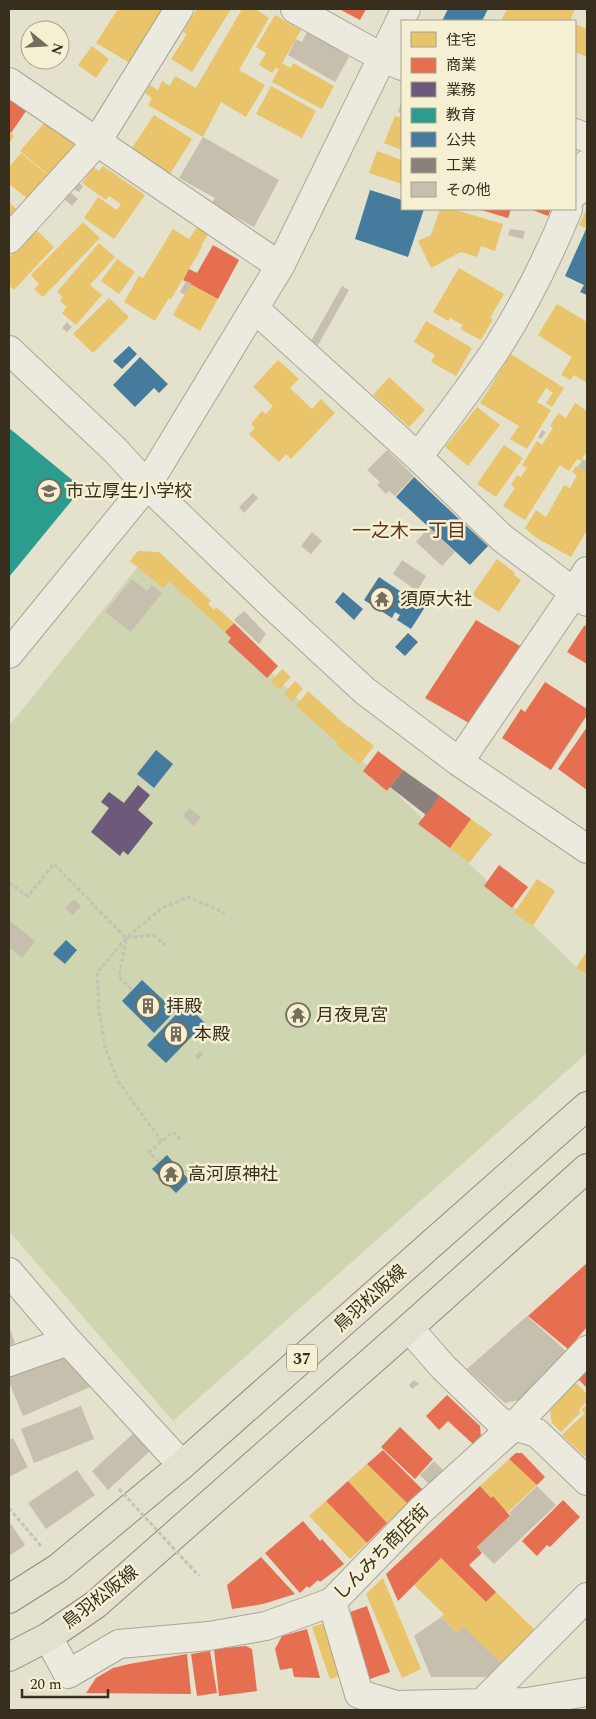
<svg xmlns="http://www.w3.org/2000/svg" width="596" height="1719" font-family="Spectral,'Noto Sans JP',serif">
	<rect width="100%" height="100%" fill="#e4e1cd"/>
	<path fill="#cfd5b0" d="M148,554L587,977V1053L173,1421L9,1231V726Z"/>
	<path fill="#e9c46a" d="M118,9H159L163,11L130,63L96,43Z
		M197,9H231L192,72L171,59L187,34L183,32Z
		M242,9H255L269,18L239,70L265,85L246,117L221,102L203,137L148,105L152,98L145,93L150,85L158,90L162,81L170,86L175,76L196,88Z
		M507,9H575L570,21H501Z
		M275,15L301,30L282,63L291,68L293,63L334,86L322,109L272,82L279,69L276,68L272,73L259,65L266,53L256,47Z
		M575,24L587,29V57L575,52Z
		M92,46L109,59L96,78L78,65Z
		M271,86L316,111L302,138L256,114Z
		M154,115L192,139L170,174L132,148Z
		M395,116L402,118V150L384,143Z
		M47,120L76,145L49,175L20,151Z
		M9,131L14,136L9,143Z
		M377,151L402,160V184L369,173Z
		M21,153L48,175L28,199L9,184V167Z
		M103,166L145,195L114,239L84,218L98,197L117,210L121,204L109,196L106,200L82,183L93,167L99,171Z
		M9,202L16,209L9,217Z
		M440,209H452L503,224L495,251L481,246L477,257L461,252L431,268L418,241L431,235Z
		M585,212L587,213V229L579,225Z
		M83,222L100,238L43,297L34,289L39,284L31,275Z
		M199,224L210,231L201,246L202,247L171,299L169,298L155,321L124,302L139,276L143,278L173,229L189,239Z
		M35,229L54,247L14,290L9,285V257Z
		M99,243L115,257L90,285L102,295L76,325L62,313L67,307L60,301L63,297L57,292Z
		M117,259L135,272L119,294L101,281Z
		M459,268L504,294L490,318L493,319L481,340L460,329L463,325L450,318L448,321L433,312Z
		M191,283L218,299L200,331L173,315Z
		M109,298L129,317L93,353L73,334Z
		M557,304L587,322V383L574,375L570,380L561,375L572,357L538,335Z
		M426,321L472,348L456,376L431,362L435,355L414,342Z
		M511,354L564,388L552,407L546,403L553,393L546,388L537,402L551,410L527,449L510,439L519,426L480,403Z
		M278,360L299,379L290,388L312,409L321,399L335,413L291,459L286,454L279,462L249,434L255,428L251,424L262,411L266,414L273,406L253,387Z
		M389,377L425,410L409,427L373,395Z
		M575,403L587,411V451L581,461L577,459L569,471L560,465L525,520L503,506L515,488L511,485L517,475L521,477L527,468L522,465L537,441L542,445L553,428L550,426L558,413L566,418Z
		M477,407L500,425L468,466L445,447Z
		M504,445L523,458L496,497L477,484Z
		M576,466L587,472V530L571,557L535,537L525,528L536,510L546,517L564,485L570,488L577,475L572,472Z
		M138,551L159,552L211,601L208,604L214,610L216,607L234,623L225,632L169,581L163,588L130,561Z
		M497,559L515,573L514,575L521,580L499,612L472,595Z
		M282,669L291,677L279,689L271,682Z
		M295,681L303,689L292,701L284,694Z
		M308,691L349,728L350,727L374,746L360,764L336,745L338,743L296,706Z
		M471,819L492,834L469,863L450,848Z
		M537,879L555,891L533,926L514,913Z
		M587,951V975L576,968Z
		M575,1382L587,1394V1401L579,1410L581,1412L561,1432L552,1423L550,1411Z
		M587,1404V1456H584L562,1435L585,1413L581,1410Z
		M509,1459L537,1485L507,1513L493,1496L491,1498L480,1486Z
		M367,1464L408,1504L387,1523L348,1481Z
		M326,1501L367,1543L350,1559L309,1516Z
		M441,1558L486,1602L496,1592L535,1630L502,1664L463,1626L457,1633L441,1617L444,1614L414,1585Z
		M383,1578L421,1669L402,1678L366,1594Z
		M333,1620L350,1673L330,1679L312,1627Z"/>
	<path fill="#e76f51" d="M339,9H366L360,20Z
		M9,99L26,111L11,133L9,131Z
		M478,209H511L508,218Z
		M530,209H551L548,216Z
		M213,245L239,260L218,299L183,280L189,269L197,273Z
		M476,620L522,647L476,727L425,698Z
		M234,623L278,666L267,678L228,642L231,638L225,632Z
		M587,625V664L567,652L584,626Z
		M545,682L587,709V715L551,770L502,738L521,709L525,712Z
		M587,727V790L558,769Z
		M378,751L403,770L387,791L363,771Z
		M440,796L471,819L450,848L418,824Z
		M499,865L528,887L512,908L484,886Z
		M587,1263V1327L568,1349L528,1316Z
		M587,1367V1388L577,1378Z
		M447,1395L480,1426L481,1436L473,1444L448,1421L439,1430L426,1416Z
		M400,1427L433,1459L415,1479L381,1447Z
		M383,1450L423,1490L408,1504L367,1464Z
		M516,1453H522L545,1477L537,1485L509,1459Z
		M348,1481L387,1523L367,1543L326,1501Z
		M480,1486L491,1498L493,1496L510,1516L477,1547L482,1553L469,1565L496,1592L486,1602L441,1558L398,1601L386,1574Z
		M563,1500L580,1517L550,1547L547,1545L537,1556L522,1541Z
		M303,1521L320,1541L322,1539L344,1564L320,1582L318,1580L309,1588L307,1586L300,1593L265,1553Z
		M261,1557L295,1594L263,1604L232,1609L227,1585Z
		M367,1606L390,1672L370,1679L365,1665L357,1668L339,1616Z
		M307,1629L320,1678L294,1677L292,1668L280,1670L275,1649L282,1636Z
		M246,1646L252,1649L257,1691L219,1696L214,1649Z
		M210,1651L217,1693L197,1696L191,1654Z
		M187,1654L191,1694L86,1693L96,1678L113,1668L129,1664Z"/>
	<path fill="#6d597a" d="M138,785L150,795L138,810L153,823L128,855L123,851L120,856L91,832L109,808L101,802L109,792L124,803Z"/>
	<path fill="#2a9d8f" d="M9,428L82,488L9,577Z"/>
	<path fill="#457b9d" d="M448,9H488L482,21H442Z
		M370,190L402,200V209H424L408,257L355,239Z
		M587,227V295L580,292L584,285L565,276Z
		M129,346L137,354L122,369L113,361Z
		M140,357L168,384L159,393L154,388L135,407L113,385Z
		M414,477L488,546L470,565L396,497Z
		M379,577L406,595L403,601L407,604L413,596L427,604L411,629L397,620L400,615L395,612L392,618L364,600Z
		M343,592L363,609L354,620L335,602Z
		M408,633L418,642L405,656L395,647Z
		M156,750L173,764L154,788L137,774Z
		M66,940L77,950L65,964L53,954Z
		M142,980L175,1011L154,1033L122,1001Z
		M186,1004L205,1023L166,1063L147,1045Z
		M167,1155L189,1180L176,1193L152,1169Z"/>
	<path fill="#8a817c" d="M403,770L440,796L426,815L390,787Z"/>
	<path fill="#c7bfae" d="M308,30L339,48L338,50L349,57L335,82L288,55L296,39L302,42Z
		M402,101V113L398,112Z
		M203,137L279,180L254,227L211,204L215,198L179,178Z
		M77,182L83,186L79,192L72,188Z
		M69,191L78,199L72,206L63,198Z
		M510,229L525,231L523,239L508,235Z
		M186,281L191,283L185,295L180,292Z
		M342,286L349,290L318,345L311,341Z
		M67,322L72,327L67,332L62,328Z
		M542,430L546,432L541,439L538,437Z
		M387,450L414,476L395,496L389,491L386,494L377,485L380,482L367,470Z
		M583,459L587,462V472L578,467Z
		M253,493L258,498L244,513L239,507Z
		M429,527L455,552L442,566L416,542Z
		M312,532L322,541L311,554L301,546Z
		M402,560L426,576L417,591L393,574Z
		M132,579L147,591L152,585L162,593L131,632L105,612Z
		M244,611L266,634L259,644L234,620Z
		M189,808L201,817L194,826L183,816Z
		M74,899L81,906L73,915L65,908Z
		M9,920L35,941L22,958L9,947Z
		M200,1051L203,1054L198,1060L195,1056Z
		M527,1316L566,1351L533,1389L519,1400L505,1403L467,1369Z
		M9,1326L15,1343L9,1346Z
		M60,1354L90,1387L23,1416L9,1382V1377Z
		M414,1380L419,1384L412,1389L409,1385Z
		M81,1406L94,1439L34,1463L21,1429Z
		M135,1432L151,1450L108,1490L92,1471Z
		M13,1438L28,1467L9,1477V1440Z
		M434,1461L443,1470L429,1484L420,1475Z
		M77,1470L95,1495L46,1529L28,1503Z
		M537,1486L556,1505L494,1564L477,1547L511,1515L509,1513Z
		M9,1521L25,1545L9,1556Z
		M441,1617L457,1633L463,1626L502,1664L491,1677H431L414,1636Z"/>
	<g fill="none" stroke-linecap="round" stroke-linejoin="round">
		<g stroke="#a9a596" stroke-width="30">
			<path id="minor" d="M295,9L383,58L402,66
				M9,82L280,266
				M575,133L587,138
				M575,193L587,164
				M9,239L96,143L179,9
				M255,309L418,457L502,538L587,602
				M9,350L115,450L147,485L273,606L365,691L459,762L587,849
				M418,457C445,420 474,384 499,345C526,302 549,256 568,209
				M9,654L147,485L280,266L406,9
				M459,762L574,593L587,571
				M9,1272L68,1341L182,1465
				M409,1328L443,1367L500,1422L537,1433L587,1481
				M9,1362L68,1341
				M332,1602L359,1694L396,1705L527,1702L587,1692
				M48,1637L68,1674L119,1644L209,1636L266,1626L332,1602L420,1511L514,1426L587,1350
				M482,1703L587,1597"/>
		</g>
		<g stroke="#8f8a7d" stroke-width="30">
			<path id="major" d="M9,1599L58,1568L182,1465L587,1106
				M9,1657L48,1637L95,1605L409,1328L587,1168"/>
		</g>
		<path stroke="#c5c1b5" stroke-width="3" stroke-dasharray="4 2.5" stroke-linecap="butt" d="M9,883L28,896L54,864L126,938
			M127,938L153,935L165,945
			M126,939L119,977L132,990
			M162,1142L118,1081L105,1047L99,1010L97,973L126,938L162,908L188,897L225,913
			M159,1162L149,1152L173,1132L181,1140
			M9,1508L41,1546"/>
		<use href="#minor" stroke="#eceadf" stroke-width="28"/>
		<use href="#major" stroke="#e3e0d0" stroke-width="28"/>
		<path stroke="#c5c1b5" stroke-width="3" stroke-dasharray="4 2.5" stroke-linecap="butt" d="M119,1489L199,1576"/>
	</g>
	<defs>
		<g id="school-ring" transform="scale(1.25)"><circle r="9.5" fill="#f5f0d3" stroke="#746d5b" stroke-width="1.5"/><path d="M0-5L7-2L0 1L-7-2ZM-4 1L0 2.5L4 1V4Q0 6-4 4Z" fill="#746d5b"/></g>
		<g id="temple-ring" transform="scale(1.25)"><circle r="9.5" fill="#f5f0d3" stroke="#746d5b" stroke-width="1.5"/><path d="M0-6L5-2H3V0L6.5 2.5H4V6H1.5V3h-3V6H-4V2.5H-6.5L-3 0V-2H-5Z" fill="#746d5b"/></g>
		<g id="building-ring" transform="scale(1.25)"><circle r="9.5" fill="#f5f0d3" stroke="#746d5b" stroke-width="1.5"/><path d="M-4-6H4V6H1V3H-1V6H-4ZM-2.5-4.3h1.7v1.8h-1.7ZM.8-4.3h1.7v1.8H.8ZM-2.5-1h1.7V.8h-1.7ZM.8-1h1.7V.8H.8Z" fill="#746d5b"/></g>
	</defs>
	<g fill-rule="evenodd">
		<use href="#school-ring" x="49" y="491"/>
		<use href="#temple-ring" x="382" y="599"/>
		<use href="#building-ring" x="148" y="1006"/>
		<use href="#temple-ring" x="298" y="1015"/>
		<use href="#building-ring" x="176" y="1034"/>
		<use href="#temple-ring" x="171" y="1174"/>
	</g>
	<g text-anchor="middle" stroke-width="5" stroke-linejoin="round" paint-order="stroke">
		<rect fill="#f5f0d3" stroke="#716854" stroke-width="1" x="287" y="1344.5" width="30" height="27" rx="4"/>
		<g font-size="16" font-weight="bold" fill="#382e1e">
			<text x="302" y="1364">37</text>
		</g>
		<g font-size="18" fill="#382e1e" stroke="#f5f0d3" text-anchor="start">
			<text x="66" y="497">市立厚生小学校</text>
			<text x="400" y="605">須原大社</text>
			<text x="166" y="1012">拝殿</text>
			<text x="316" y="1021">月夜見宮</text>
			<text x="194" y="1040">本殿</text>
			<text x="188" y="1180">高河原神社</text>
		</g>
		<g font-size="18" fill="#382e1e" stroke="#f5f0d3">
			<text transform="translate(370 1298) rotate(-42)" y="6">鳥羽松阪線</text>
			<text transform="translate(381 1552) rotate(-45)" y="6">しんみち商店街</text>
			<text transform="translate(100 1597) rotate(-38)" y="6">鳥羽松阪線</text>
		</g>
		<g font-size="19" fill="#63371f" stroke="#f5f0d3">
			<text x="409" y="537">一之木一丁目</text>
		</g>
	</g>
	<rect width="596" height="1719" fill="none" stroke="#382e1e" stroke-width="20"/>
	<rect x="401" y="20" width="175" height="190" fill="#f5f0d3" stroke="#a9a28b"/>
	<rect x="411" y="32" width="25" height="15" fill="#e9c46a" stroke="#a9a28b"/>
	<text x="446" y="45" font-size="15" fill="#382e1e">住宅</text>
	<rect x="411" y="58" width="25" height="15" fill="#e76f51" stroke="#a9a28b"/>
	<text x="446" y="70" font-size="15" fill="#382e1e">商業</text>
	<rect x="411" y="82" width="25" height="15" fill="#6d597a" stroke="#a9a28b"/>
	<text x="446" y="95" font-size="15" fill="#382e1e">業務</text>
	<rect x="411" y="108" width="25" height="15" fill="#2a9d8f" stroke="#a9a28b"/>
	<text x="446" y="120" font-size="15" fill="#382e1e">教育</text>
	<rect x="411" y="132" width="25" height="15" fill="#457b9d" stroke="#a9a28b"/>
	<text x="446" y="145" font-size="15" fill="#382e1e">公共</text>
	<rect x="411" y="158" width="25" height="15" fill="#8a817c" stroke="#a9a28b"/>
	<text x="446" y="170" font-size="15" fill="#382e1e">工業</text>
	<rect x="411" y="182" width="25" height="15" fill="#c7bfae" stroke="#a9a28b"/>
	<text x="446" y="195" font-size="15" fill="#382e1e">その他</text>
	<g transform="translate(45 45) rotate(108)"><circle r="24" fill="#f5f0d3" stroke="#a9a28b"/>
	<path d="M0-4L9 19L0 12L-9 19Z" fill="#746d5b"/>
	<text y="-8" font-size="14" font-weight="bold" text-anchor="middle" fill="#382e1e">N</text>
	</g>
	<path d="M22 1689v8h86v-8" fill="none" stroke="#382e1e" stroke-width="2.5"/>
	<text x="30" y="1689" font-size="15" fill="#382e1e" stroke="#f5f0d3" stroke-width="4" paint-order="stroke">20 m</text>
</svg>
